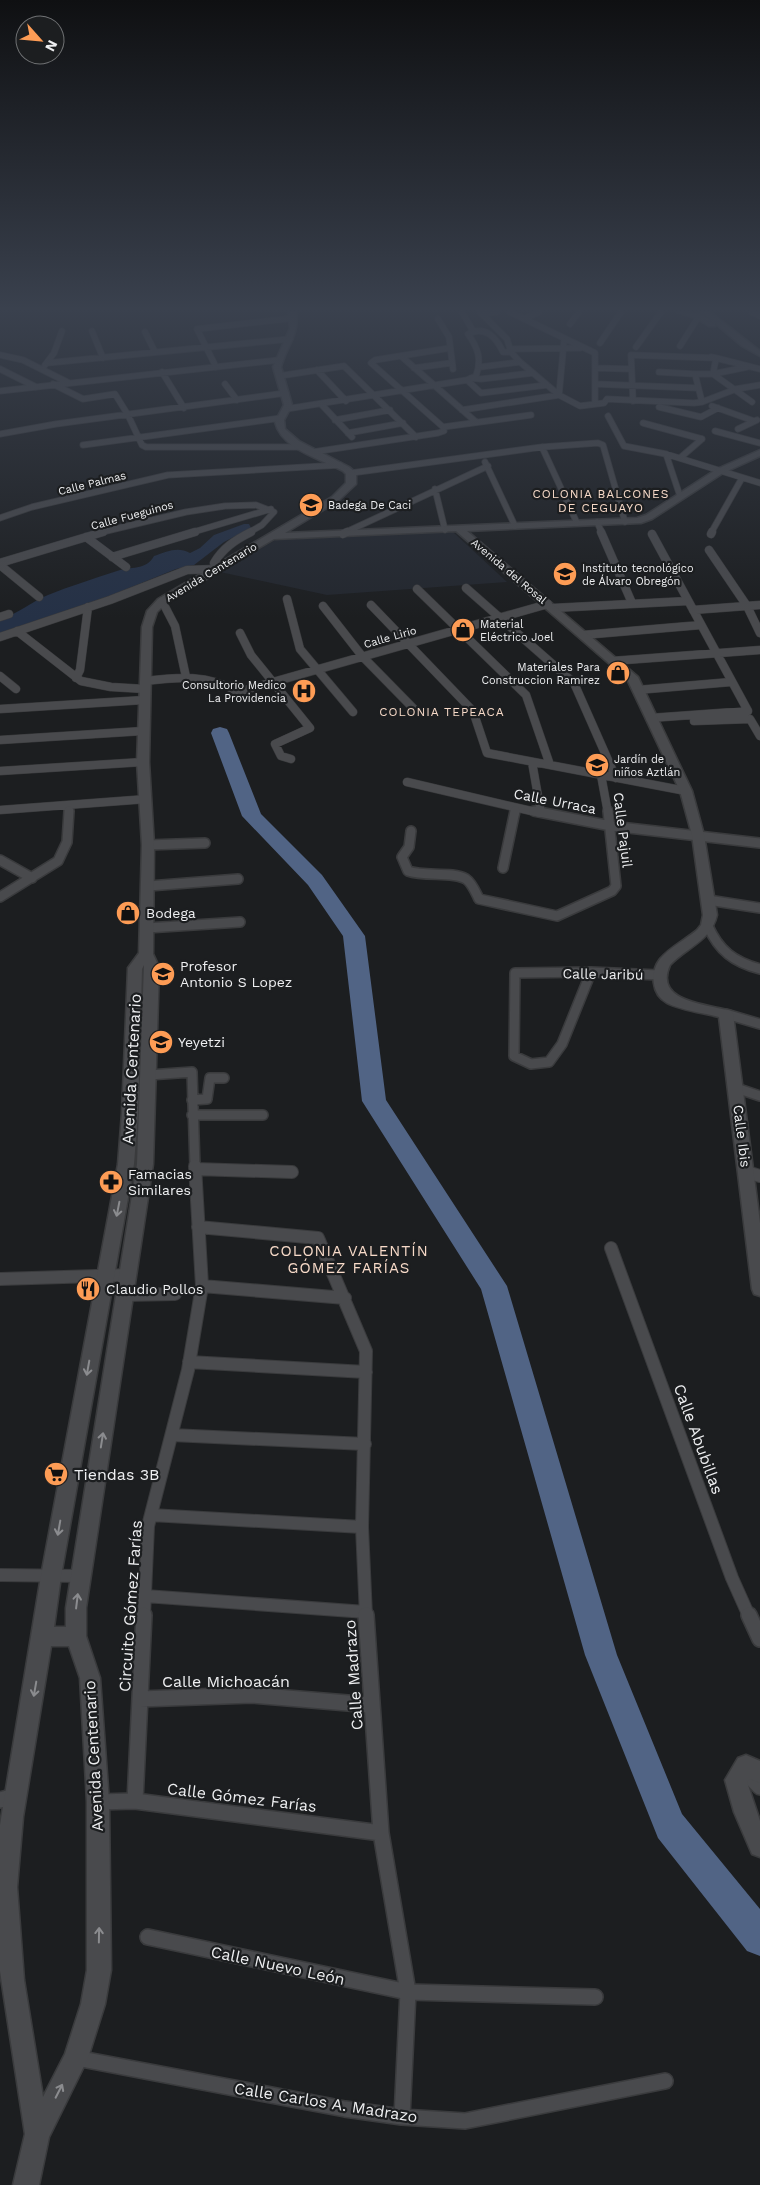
<svg xmlns="http://www.w3.org/2000/svg" width="760" height="2185" font-family="'Work Sans',sans-serif">
	<rect width="100%" height="100%" fill="#1c1e20"/>
	<path fill="#23272e" d="M453,532L507,582L327,595L220,572L275,540Z"/>
	<path fill="#253146" d="M244,524H249L251,528L224,542L194,565L176,569L112,595L0,633V620C17,614 31,602 48,595C70,586 93,579 117,571C130,566 146,571 154,556C167,552 177,546 190,553L200,548L214,535Z"/>
	<g fill="none" stroke-linecap="round" stroke-linejoin="round">
		<path fill="#516485" fill-rule="evenodd" d="M220,727L227,729L229,733L261,814L322,875L365,936L386,1100L507,1286L617,1655L682,1814L760,1909V1956L747,1951L658,1838L585,1655L481,1289L362,1101L343,936L308,885L242,816L211,733L213,729Z"/>
		<g stroke="#3a3b3d" stroke-width="7">
			<path id="street-far4" d="M462,312L473,331
				M480,312L507,339L511,352L520,362L559,395L580,406L604,403L607,399L694,403L702,402L736,389L760,385
				M510,312L595,353V403
				M752,312L760,316
				M481,313L497,312
				M438,319L449,337L453,369
				M524,319L539,312
				M570,324L579,312
				M92,331L103,358
				M145,332L155,352
				M600,343L621,312
				M680,346L699,316
				M636,347L661,312
				M510,349L580,348
				M0,355L23,360L67,382
				M401,356L476,422
				M711,357L716,358L713,374L752,402
				M47,363L290,339
				M45,365L54,353L62,331
				M216,367L197,329L294,318
				M480,367L520,362
				M414,368L451,363
				M595,368L631,369
				M0,369L36,387
				M317,370L346,401
				M162,372L184,408
				M659,372L695,374
				M279,376L344,366L416,437
				M471,378L481,379L533,373
				M467,380L481,393L547,385
				M53,384L83,399L115,394L128,415L142,445L146,447H302
				M225,384L237,400
				M595,384L698,388
				M0,391L279,360
				M559,395L564,341
				M633,401L631,355L716,358L760,369
				M702,402L695,374H713L747,367
				M322,405L352,437
				M712,406L754,421
				M659,407L701,417L718,408
				M286,409L467,380L476,376C482,359 478,348 468,334C485,325 496,337 503,352H511
				M462,410L559,395
				M608,416L624,446L666,454L760,483
				M335,420L390,410
				M643,423L702,439
				M443,427L371,363L375,360L450,348
				M443,427L531,415
				M738,429L757,420
				M715,431L760,443
				M348,433L403,423
				M0,434L56,424L286,393
				M83,445L281,418
				M542,447L577,523
				M313,452L438,433L444,431L443,427
				M666,454L680,496
				M680,458L702,439
				M485,462L515,526
				M351,473L542,447L598,443L603,445L625,522
				M435,489L445,530
				M0,518L32,507L168,475L340,465
				M597,522L602,533
				M98,533L186,512L225,506L256,505L274,512L262,525L248,533
				M190,533L271,509
				M344,533L488,466
				M711,533L742,478"/>
		</g>
		<g stroke="#3a3b3d" stroke-width="9">
			<path id="street-far3" d="M601,532L632,603
				M343,534L347,532
				M711,534L712,532
				M86,537L126,567
				M709,550L747,606L760,633
				M112,557L195,532
				M0,563L103,532
				M0,565L39,597
				M466,588L574,683L616,778
				M417,589L526,695L550,765
				M287,599L300,649L353,712
				M162,601L175,626L186,677
				M371,605L473,711L487,753L686,791
				M323,606L362,656L414,709
				M553,608L688,601
				M693,610L760,605
				M0,617L9,614
				M17,631L81,681L111,687L145,689
				M240,633L251,655L310,728L275,744L281,756L291,759
				M583,635L701,625
				M0,637L110,600L187,570L217,569L214,563C223,548 235,540 251,532
				M612,661L760,650
				M0,676L16,689
				M76,678L80,670L88,607
				M145,681C178,677 208,674 238,692L548,604
				M637,690L731,682
				M0,709L144,700
				M650,718L748,711L652,534
				M694,721L750,719L760,736
				M0,740L143,731
				M532,762L541,813
				M0,771L143,762
				M601,775L608,813
				M407,782L540,813
				M0,810L147,799
				M69,813V805
				M515,813L516,808"/>
		</g>
		<g stroke="#3a3b3d" stroke-width="12">
			<path id="street-far2" d="M534,811L611,826L760,843
				M411,831L409,847L402,857L408,871C425,877 452,871 466,879C472,883 476,893 479,899L557,916L612,891L616,886L608,811
				M148,845L205,843
				M0,860L32,878
				M503,868L515,811
				M149,886L238,879
				M0,897L58,861L67,842L69,811
				M708,900L760,908
				M708,926C719,951 734,962 760,969
				M147,928L240,922
				M591,972L659,975
				M591,972L562,1044L549,1062L531,1064L514,1056L515,973Z
				M726,1014L760,1024
				M149,1075L192,1072L195,1167
				M736,1088L760,1096
				M192,1100L207,1099L210,1078H224
				M192,1115H263"/>
		</g>
		<g stroke="#3a3b3d" stroke-width="14">
			<path id="street-far1" d="M195,1169L292,1172
				M747,1172L760,1176
				M198,1227L318,1238L366,1351L362,1527L366,1616
				M611,1248L732,1578L749,1616
				M0,1279L127,1275
				M202,1286L345,1298
				M124,1295L175,1294
				M189,1362L366,1372
				M172,1435L365,1444
				M151,1515L362,1527
				M0,1575L80,1576
				M145,1596L366,1612
				M144,1616L148,1526L188,1370L202,1286L195,1166"/>
		</g>
		<g stroke="#3a3b3d" stroke-width="18">
			<path id="street" d="M366,1615L381,1833L408,1992L402,2117
				M749,1615L760,1639
				M140,1699L252,1695L372,1705
				M745,1772L760,1787
				M0,1800L15,1796
				M135,1801L144,1615
				M98,1802L135,1801L381,1833
				M148,1937L408,1992L595,1997
				M76,2058L345,2109L402,2117L465,2121L665,2081"/>
		</g>
		<g stroke="#3a3b3d" stroke-width="3">
			<path id="secondary" d="M288,312H296C300,334 286,347 281,367L292,405L284,420L285,429L299,441L349,467L356,473V484L338,501L285,533L637,518L646,515L717,469L760,450V456L723,473L652,519L641,523L467,531L638,677L692,791L704,835L717,915C711,941 687,947 670,965C653,1002 707,1004 731,1011L733,1014L760,1223V1296L754,1294L752,1289L719,1017C704,1013 680,1010 667,1003C651,994 650,972 660,959C670,947 685,940 697,930L701,925L703,915L692,835L680,791L627,679L456,531L274,539L166,603L157,612L152,627L149,762L154,845L153,954L159,967L153,1164L86,1608V1636L100,1678L109,1802L111,1970L105,2004L88,2058L49,2137L39,2185H13L25,2134L0,1971V1825L41,1576L118,1164L122,1113L128,968L139,953L142,845L137,762L142,627L147,611L158,599L332,497L346,483V474L343,471C321,459 281,449 275,422L284,405L273,367L290,328ZM144,965L137,1164L66,1608V1627H54L61,1576L134,1164L138,1113L142,969ZM51,1646H69L80,1678L87,1802V1970L81,2004L65,2054L43,2097L24,1980L17,1887L23,1817Z
				M677,312L699,314L712,320L700,312H710L760,351V356L742,346L715,323V326H709L696,318Z
				M746,1755L760,1761V1783L750,1779L747,1782L760,1821V1857L752,1854L734,1812L725,1780L738,1758Z"/>
		</g>
		<use href="#street-far4" stroke="#494a4d" stroke-width="5.5"/>
		<use href="#street-far3" stroke="#494a4d" stroke-width="8"/>
		<use href="#street-far2" stroke="#494a4d" stroke-width="9"/>
		<use href="#street-far1" stroke="#494a4d" stroke-width="12"/>
		<use href="#street" stroke="#494a4d" stroke-width="15"/>
		<use href="#secondary" fill="#494a4d" fill-rule="evenodd"/>
	</g>
	<defs><path id="oneway-shaft" d="M-6 0H5M1.5-3L5.5 0L1.5 3" fill="none" stroke-width="1.6" stroke-linecap="round" stroke-linejoin="round" transform="scale(1.25)"/></defs>
	<g stroke="#8b8c8f">
		<use href="#oneway-shaft" transform="translate(118 1209) rotate(101)"/>
		<use href="#oneway-shaft" transform="translate(88 1368) rotate(100)"/>
		<use href="#oneway-shaft" transform="translate(102 1440) rotate(-81)"/>
		<use href="#oneway-shaft" transform="translate(59 1528) rotate(100)"/>
		<use href="#oneway-shaft" transform="translate(77 1601) rotate(-83)"/>
		<use href="#oneway-shaft" transform="translate(35 1689) rotate(100)"/>
		<use href="#oneway-shaft" transform="translate(99 1935) rotate(-89)"/>
		<use href="#oneway-shaft" transform="translate(59 2091) rotate(-63)"/>
	</g>
	<linearGradient id="sky" x2="0" y2="1"><stop stop-color="#0f1012"/><stop offset="0.5" stop-color="#3a414e"/><stop offset="1" stop-color="#3a414e" stop-opacity="0"/></linearGradient>
	<rect width="760" height="618" fill="url(#sky)"/>
	<defs>
		<g id="school-disc" transform="scale(1.25)"><circle r="9.5" fill="#fd9c55" stroke="#1c1e20"/><path d="M0-5L7-2L0 1L-7-2ZM-4 1L0 2.5L4 1V4Q0 6-4 4Z" fill="#111"/></g>
		<g id="university-disc" transform="scale(1.25)"><circle r="9.5" fill="#fd9c55" stroke="#1c1e20"/><path d="M0-5L7-2L0 1L-7-2ZM-4 1L0 2.5L4 1V4Q0 6-4 4Z" fill="#111"/></g>
		<g id="shop-disc" transform="scale(1.25)"><circle r="9.5" fill="#fd9c55" stroke="#1c1e20"/><path d="M-5-2.5h2.3a2.7 3.5 0 0 1 5.4 0H5L5.5 6h-11ZM-1.5-2.5h3a1.5 2.3 0 0 0-3 0Z" fill="#111"/></g>
		<g id="hospital-disc" transform="scale(1.25)"><circle r="9.5" fill="#fd9c55" stroke="#1c1e20"/><path d="M-5-5h3v3.5h4V-5h3V5h-3V1.5h-4V5h-3Z" fill="#111"/></g>
		<g id="pharmacy-disc" transform="scale(1.25)"><circle r="9.5" fill="#fd9c55" stroke="#1c1e20"/><path d="M-2-6h4v4h4v4h-4v4h-4v-4h-4v-4h4Z" fill="#111"/></g>
		<g id="restaurant-disc" transform="scale(1.25)"><circle r="9.5" fill="#fd9c55" stroke="#1c1e20"/><path d="M-5-6h1v4h1v-4h1v4h1v-4h1v5L-1.5 .5V6h-2V.5L-5-1ZM5-6V6H3V1.5H1.5Q1.5-4 5-6Z" fill="#111"/></g>
		<g id="supermarket-disc" transform="scale(1.25)"><circle r="9.5" fill="#fd9c55" stroke="#1c1e20"/><path d="M-6-5.5h2.5l.6 2H6L4.5 2H-2.5L-4.4-4H-6ZM-1.5 3.2a1.3 1.3 0 1 0 .1 0ZM3 3.2a1.3 1.3 0 1 0 .1 0Z" fill="#111"/></g>
	</defs>
	<g fill-rule="evenodd">
		<use href="#school-disc" x="311" y="505"/>
		<use href="#university-disc" x="565" y="574"/>
		<use href="#shop-disc" x="463" y="630"/>
		<use href="#shop-disc" x="618" y="673"/>
		<use href="#hospital-disc" x="304" y="691"/>
		<use href="#school-disc" x="597" y="765"/>
		<use href="#shop-disc" x="128" y="913"/>
		<use href="#school-disc" x="163" y="974"/>
		<use href="#school-disc" x="161" y="1042"/>
		<use href="#pharmacy-disc" x="111" y="1182"/>
		<use href="#restaurant-disc" x="88" y="1289"/>
		<use href="#supermarket-disc" x="56" y="1474"/>
	</g>
	<g text-anchor="middle" stroke-width="4.5" stroke-linejoin="round" paint-order="stroke">
		<g font-size="11" fill="#eeeff1" stroke="#1c1e20">
			<text transform="translate(92 483) rotate(-14)" y="4">Calle Palmas</text>
			<text transform="translate(132 515) rotate(-15)" y="4">Calle Fueguinos</text>
			<text transform="translate(509 571) rotate(40)" y="4">Avenida del Rosal</text>
			<text transform="translate(211 572) rotate(-31)" y="4">Avenida Centenario</text>
			<text transform="translate(390 637) rotate(-16)" y="4">Calle Lirio</text>
		</g>
		<g font-size="11" fill="#eeeff1" stroke="#1c1e20" text-anchor="start">
			<text x="328" y="509">Badega De Caci</text>
			<text x="582" y="572">Instituto tecnológico<tspan x="582" dy="13">de Álvaro Obregón</tspan></text>
			<text x="480" y="628">Material<tspan x="480" dy="13">Eléctrico Joel</tspan></text>
			<text x="600" y="671" text-anchor="end">Materiales Para<tspan x="600" dy="13">Construccion Ramirez</tspan></text>
			<text x="286" y="689" text-anchor="end">Consultorio Medico<tspan x="286" dy="13">La Providencia</tspan></text>
			<text x="614" y="763">Jardín de<tspan x="614" dy="13">niños Aztlán</tspan></text>
		</g>
		<g font-size="12" letter-spacing="1" fill="#f7dac8" stroke="#1c1e20">
			<text x="601" y="498">COLONIA BALCONES<tspan x="601" dy="14">DE CEGUAYO</tspan></text>
			<text x="442" y="716">COLONIA TEPEACA</text>
		</g>
		<g font-size="14" fill="#eeeff1" stroke="#1c1e20">
			<text transform="translate(555 801) rotate(11)" y="5">Calle Urraca</text>
			<text transform="translate(623 830) rotate(83)" y="5">Calle Pajuil</text>
			<text transform="translate(603 974) rotate(1)" y="5">Calle Jaribú</text>
			<text transform="translate(742 1136) rotate(83)" y="5">Calle Ibis</text>
		</g>
		<g font-size="14" fill="#eeeff1" stroke="#1c1e20" text-anchor="start">
			<text x="146" y="918">Bodega</text>
			<text x="180" y="971">Profesor<tspan x="180" dy="16">Antonio S Lopez</tspan></text>
			<text x="178" y="1047">Yeyetzi</text>
			<text x="128" y="1179">Famacias<tspan x="128" dy="16">Similares</tspan></text>
			<text x="106" y="1294">Claudio Pollos</text>
		</g>
		<g font-size="15" letter-spacing="1" fill="#f7dac8" stroke="#1c1e20">
			<text x="349" y="1256">COLONIA VALENTÍN<tspan x="349" dy="17">GÓMEZ FARÍAS</tspan></text>
		</g>
		<g font-size="16" fill="#eeeff1" stroke="#1c1e20">
			<text transform="translate(131 1069) rotate(-87)" y="6">Avenida Centenario</text>
			<text transform="translate(699 1439) rotate(70)" y="6">Calle Abubillas</text>
			<text transform="translate(130 1606) rotate(-86)" y="6">Circuito Gómez Farías</text>
			<text transform="translate(353 1675) rotate(-94)" y="6">Calle Madrazo</text>
			<text x="226" y="1687">Calle Michoacán</text>
			<text transform="translate(93 1756) rotate(-93)" y="6">Avenida Centenario</text>
			<text transform="translate(242 1797) rotate(7)" y="6">Calle Gómez Farías</text>
			<text transform="translate(278 1965) rotate(12)" y="6">Calle Nuevo León</text>
			<text transform="translate(326 2102) rotate(9)" y="6">Calle Carlos A. Madrazo</text>
		</g>
		<g font-size="16" fill="#eeeff1" stroke="#1c1e20" text-anchor="start">
			<text x="74" y="1480">Tiendas 3B</text>
		</g>
	</g>
	<g transform="translate(40 40) rotate(117)"><circle r="24" fill="#1c1e20" stroke="#707274"/>
	<path d="M0-4L9 19L0 12L-9 19Z" fill="#fd9c55"/>
	<text y="-8" font-size="14" font-weight="bold" text-anchor="middle" fill="#eeeff1">N</text>
	</g>
</svg>
